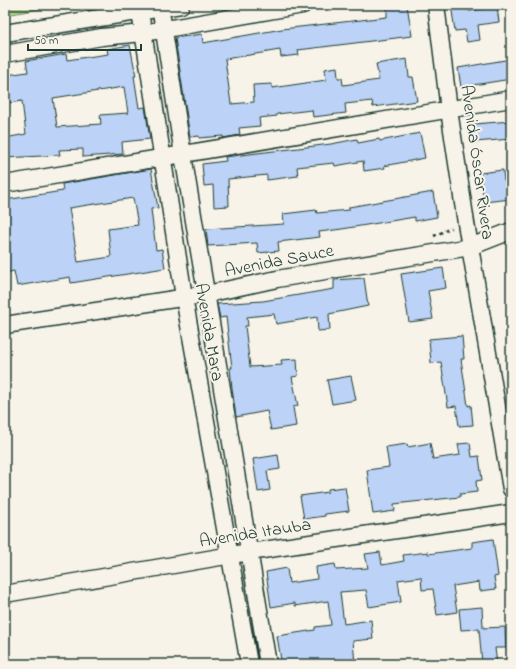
<svg xmlns="http://www.w3.org/2000/svg" width="516" height="669" font-family="'Indie Flower',sans-serif">
	<rect width="100%" height="100%" fill="#f7f3e8"/>
	<filter id="ink" filterUnits="userSpaceOnUse"><feTurbulence type="fractalNoise" baseFrequency=".025" numOctaves="2"/><feDisplacementMap in="SourceGraphic" scale="8" xChannelSelector="R" yChannelSelector="G"/><feConvolveMatrix kernelMatrix="1 2 1 2 8 2 1 2 1" color-interpolation-filters="sRGB"/></filter>
	<g filter="url(#ink)">
		<path fill="#b7db96" stroke="#6b8c65" d="M5,5H64L5,15Z"/>
		<path fill="#bcd2f6" stroke="#1f3d34" fill-rule="evenodd" d="M387,5H407L412,36L298,50L299,55L281,57L280,50L225,59L231,104L254,102L253,85L272,84V88L326,80L325,69L337,67L338,78H342L343,85L379,80L376,64L407,59L409,77H413L417,101L373,107L372,101L345,104L346,113L313,117L312,110L277,114V116L259,118L260,126L239,128L240,135L223,138V136L199,138V136L190,137L175,38L202,34L203,43L282,29L387,17Z
			M451,5H467L469,11L497,7L499,22L478,25L480,40L467,42L465,30L455,31Z
			M130,45L136,76H134L139,108L145,107L150,139L122,142L123,154L83,157V149L59,150L60,155L5,158V138L26,134L22,101L9,103L6,75L28,72L26,61L66,54L67,60L108,54L107,49ZM124,87L128,113L100,115L101,124L57,127L53,98Z
			M511,59V79L461,87L458,68Z
			M511,121V139L475,142L474,124Z
			M420,133L425,158L384,166L385,168L364,171L363,161L335,166L334,163L297,167L298,176L267,180V175L228,179L229,206L214,207L213,185L204,186L202,164L226,161L225,157L331,144L357,139L358,143L379,139L380,141Z
			M151,169L158,208L151,209L156,250L162,249L165,268L71,283L70,277L17,286L14,271L5,273V200L63,191L62,184ZM133,198L138,225L108,229L111,257L78,262L69,208Z
			M503,170L504,181L511,180V199L484,202L480,173Z
			M433,192L437,217L415,221V217L342,229L319,232L320,237L278,242L279,251L258,253L257,243L208,246L206,229L284,224L283,214L316,210L317,213L349,210V207Z
			M443,268L446,288L428,291L433,319L409,322L401,274Z
			M364,278L368,306L329,314L330,330L318,331L317,317L276,324L274,314L247,317L248,326H245L250,367L282,365L281,360L297,359L298,376L292,377L298,406L293,407L296,426L271,430L267,411L236,417L232,388L230,368H232L226,317L220,318L217,304L263,301L334,289V280Z
			M462,336L464,359H461L468,406L471,405L473,425L459,426L456,406L448,407L441,362L431,363L429,339Z
			M351,376L356,400L332,404L327,380Z
			M430,443L433,459L460,455L458,444L470,443L472,457L479,456L482,480L476,481L477,492L460,494V497L394,504L395,511L373,514L367,470L389,467L386,447L407,444L408,447Z
			M278,455L280,469L267,471L270,490L258,492L253,459Z
			M345,487L349,511L325,514V516L304,519L300,496L328,492V489Z
			M493,539L498,576L494,577L496,589L480,591L479,582L453,586L457,612L437,615L433,589L422,590L421,577L398,580L401,602L369,607L366,590L340,592L344,624L371,620L373,639L353,641L355,664H283V660H281L277,636L315,630V627L331,625L328,601L295,606V603L271,607L266,572L287,568L289,583L317,579L316,567L335,564L336,570L368,568L365,554L380,552L382,565L404,561L403,555L428,552V554L472,548V542Z
			M482,607L483,628L505,627L506,648H495L497,664H482L479,629L461,630L459,609Z"/>
		<g fill="none" stroke-linecap="round" stroke-linejoin="round">
			<g stroke="#1f3d34" stroke-width="19">
				<path id="minor" d="M139,5L184,297L249,664
					M160,5L183,155L268,664
					M436,5L449,110L466,223L511,489
					M5,33L181,5
					M5,54L102,37L143,33L303,5
					M5,184L511,99
					M5,325L207,294L277,279L470,247L511,231
					M5,594L249,552L511,513"/>
			</g>
			<path stroke="#1f3d34" stroke-width="2.5" stroke-dasharray="3 3" stroke-linecap="butt" d="M434,236L451,228"/>
			<use href="#minor" stroke="#f7f3e8" stroke-width="16"/>
		</g>
	</g>
	<g text-anchor="middle" stroke-width="4" stroke-linejoin="round" paint-order="stroke">
		<g font-size="18" fill="#1f3d34" stroke="#f7f3e8">
			<text transform="translate(478 162) rotate(82)" y="6">Avenida Óscar Rivera</text>
			<text transform="translate(279 260) rotate(-11)" y="6">Avenida Sauce</text>
			<text transform="translate(210 332) rotate(80)" y="6">Avenida Mara</text>
			<text transform="translate(255 532) rotate(-9)" y="6">Avenida Itauba</text>
		</g>
	</g>
	<rect width="516" height="669" fill="none" stroke="#f7f3e8" stroke-width="20"/>
	<rect x="10" y="10" width="496" height="649" fill="none" stroke="#1f3d34" stroke-width="1.5" filter="url(#ink)"/>
	<path d="M28 44v6h113v-6" fill="none" stroke="#1f3d34" stroke-width="2"/>
	<text x="34" y="44" font-size="12" fill="#1f3d34" stroke="#f7f3e8" stroke-width="3" paint-order="stroke">50 m</text>
</svg>
